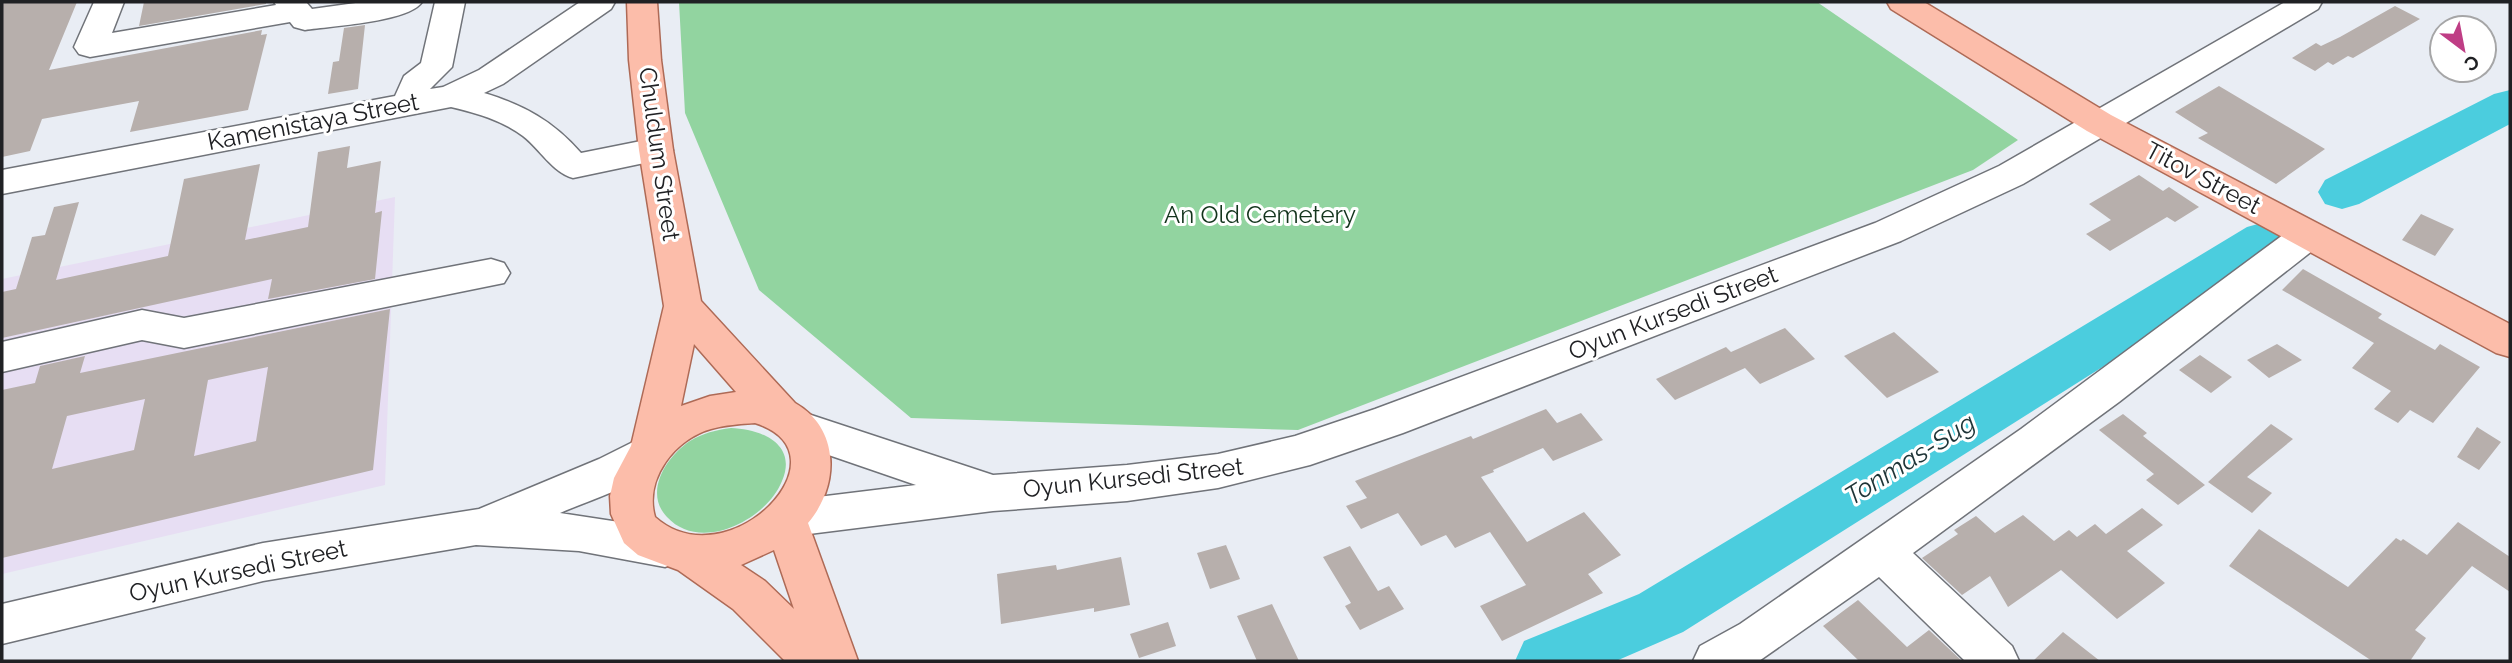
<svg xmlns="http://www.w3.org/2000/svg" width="2512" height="663" font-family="Raleway,sans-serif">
	<rect width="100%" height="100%" fill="#e9edf4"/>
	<path fill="#e7def3" d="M395,197L385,485L2,574V279Z"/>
	<path fill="#92d4a0" d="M679,2H1817L2018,140L1973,170L1298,430L911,418L759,290L685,113Z
		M731,428C761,429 798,444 782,481C767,519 701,554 667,517C643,492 667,456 690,441C703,433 716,430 731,428Z"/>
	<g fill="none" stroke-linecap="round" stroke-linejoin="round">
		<path fill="#4bcdde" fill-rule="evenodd" d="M2510,90V124L2359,204L2342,209L2325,204L2318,192L2325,180L2494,94Z
			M2265,222L2283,227L2290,240L2283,253L1683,632L1616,661H1515L1524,641L1639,594L2247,227Z"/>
	</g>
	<path fill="#b7afac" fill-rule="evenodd" d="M2,2H77L49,70L262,30L261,35L267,34L248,110L130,132L139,101L42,119L30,151L2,157Z
		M144,2H266V4L139,26Z
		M2395,6L2420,19L2353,58L2348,56L2333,65L2328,62L2315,71L2292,58L2316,43L2321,46L2340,37Z
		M365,25L358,89L328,94L333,62L339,61L344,28Z
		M2219,86L2325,149L2276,184L2198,138L2208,133L2175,112Z
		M350,146L347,168L381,161L375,213L382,211L375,279L268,299L272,279L2,338V292L16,289L32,237L45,235L54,207L79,202L56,280L168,256L184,179L260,164L245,240L308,227L318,152Z
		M2139,175L2163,191L2169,187L2199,207L2175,222L2167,217L2110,251L2086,234L2111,220L2089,204Z
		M2421,214L2454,229L2435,256L2402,240Z
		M2303,269L2382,314L2378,318L2435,350L2440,344L2480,367L2433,423L2410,410L2398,423L2374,409L2391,391L2352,368L2374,343L2282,290Z
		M390,309L373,470L2,558V390L35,383L40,366L85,356L80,373ZM268,367L256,441L194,456L208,380ZM145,399L134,450L52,469L67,416Z
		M1785,328L1815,359L1760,384L1745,368L1675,400L1656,379L1726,347L1731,352Z
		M1894,332L1939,372L1887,398L1844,356Z
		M2277,344L2302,360L2269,378L2247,360Z
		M2200,355L2232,377L2211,393L2179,370Z
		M1546,409L1557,423L1581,413L1603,440L1553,461L1543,448L1493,470L1494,472L1481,477L1527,542L1584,512L1621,555L1588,574L1603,593L1502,641L1480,606L1526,585L1490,532L1455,548L1446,535L1421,546L1398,513L1361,529L1346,506L1367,498L1355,481L1471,436L1473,439Z
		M2123,414L2147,433L2143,436L2205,485L2178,505L2146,480L2154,474L2099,430Z
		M2271,424L2293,439L2247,477L2272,493L2252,513L2208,482Z
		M2477,427L2501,442L2479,470L2457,457Z
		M2142,508L2163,525L2127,551L2165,583L2117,619L2061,570L2008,607L1990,576L1962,595L1922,558L1958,534L1954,530L1976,516L1995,533L2023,515L2054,541L2069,530L2077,537L2095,524L2106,534Z
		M2458,522L2510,557V592L2472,566L2415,630L2426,638L2410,661H2372L2229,566L2259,529L2348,587L2396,538L2401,541L2403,539L2427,555Z
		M1226,545L1240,579L1210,589L1197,553Z
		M1350,546L1378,591L1389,586L1404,609L1360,630L1345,606L1351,603L1323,557Z
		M1121,557L1130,605L1094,612V608L1001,624L997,574L1056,565L1057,570Z
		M1858,600L1907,647L1929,630L1962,661H1859L1823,626Z
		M1272,604L1299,661H1257L1237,616Z
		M1168,622L1176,646L1139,658L1130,634Z
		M2063,632L2100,661H2033Z"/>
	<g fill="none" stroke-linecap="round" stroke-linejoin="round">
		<g stroke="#707379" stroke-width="3">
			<path id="minor" d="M94,2H124L112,33L276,5L274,2H306L312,9L363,2H422C409,22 331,26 305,30L294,27L290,22L90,57L79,54L74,47Z
				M435,2H465L452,67L430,89L443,87L479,70L580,2H615L611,9L503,84L484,93C524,105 553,121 581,153L656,138L668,142L673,150L668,158L573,178C552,172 540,149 523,136C502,120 476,113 451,107L2,194V170L395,96L404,76L421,63Z
				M2285,2H2322L2318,9L2023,184L1901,241L1403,433L1310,465L1218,488L1127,501L993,511L785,537L770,532L764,519L770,506L785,501L916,485L785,440L779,428L785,416L799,411L993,475L1127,465L1218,454L1295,436L1375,409L1875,223L1999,166Z
				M2308,222L2321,226L2326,235L2321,244L2119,402L1913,553L2012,646L2019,661H1965L1879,577L1759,661H1693L1700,646L1740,624L2021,429L2295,226Z
				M491,259L504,263L510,273L504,283L184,348L142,340L2,372V342L142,310L184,318Z
				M649,434L664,439L670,451C655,481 591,499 560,513L665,529L680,535L687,548L680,561L665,567L579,551L476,545L263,581L2,644V604L263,543L479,509L599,459Z"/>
		</g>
		<g stroke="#ae6a56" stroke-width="3">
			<path id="major" d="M627,2H657L661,60L673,150L701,301L795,403C841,429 839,487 808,523L858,661H785L733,609L678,570L638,555L624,543L611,514L610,496L614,478L631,446L664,306L639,150L629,60ZM694,344L736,392L710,396L681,406ZM755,423C853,454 728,582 655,517C644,479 675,439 711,429C725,425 740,424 755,423ZM774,550L794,609L765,581L741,565Z
				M1887,2H1924L2111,115L2510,324V357L2496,353L2087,131L1891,9Z"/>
		</g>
		<use href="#minor" fill="#fff" fill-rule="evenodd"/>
		<use href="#major" fill="#fcbdaa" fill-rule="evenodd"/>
	</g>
	<g text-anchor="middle" stroke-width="6" stroke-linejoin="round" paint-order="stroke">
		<g font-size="24" fill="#202124" stroke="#fff">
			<text transform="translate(313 122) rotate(-11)" y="8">Kamenistaya Street</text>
			<text transform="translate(659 154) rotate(82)" y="8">Chuldum Street</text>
			<text transform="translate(2203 178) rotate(28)" y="8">Titov Street</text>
			<text transform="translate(1673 313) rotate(-21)" y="8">Oyun Kursedi Street</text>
			<text transform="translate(1133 478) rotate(-6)" y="8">Oyun Kursedi Street</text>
			<text transform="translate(238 571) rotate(-12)" y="8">Oyun Kursedi Street</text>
		</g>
		<g font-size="24" fill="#13341c" stroke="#fff">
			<text x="1260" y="223">An Old Cemetery</text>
		</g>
		<g font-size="26" font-style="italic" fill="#1e3437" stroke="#fff">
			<text transform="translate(1910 459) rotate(-32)" y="9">Tonmas-Sug</text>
		</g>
	</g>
	<rect width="2512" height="663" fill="none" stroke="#202124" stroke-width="7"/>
	<g transform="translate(2463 49) rotate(148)"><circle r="33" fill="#ffffff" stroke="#a6a6a7" stroke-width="2"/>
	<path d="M0-5L12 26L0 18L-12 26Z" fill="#bf3d85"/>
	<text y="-10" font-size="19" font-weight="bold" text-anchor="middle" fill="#202124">С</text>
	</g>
</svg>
